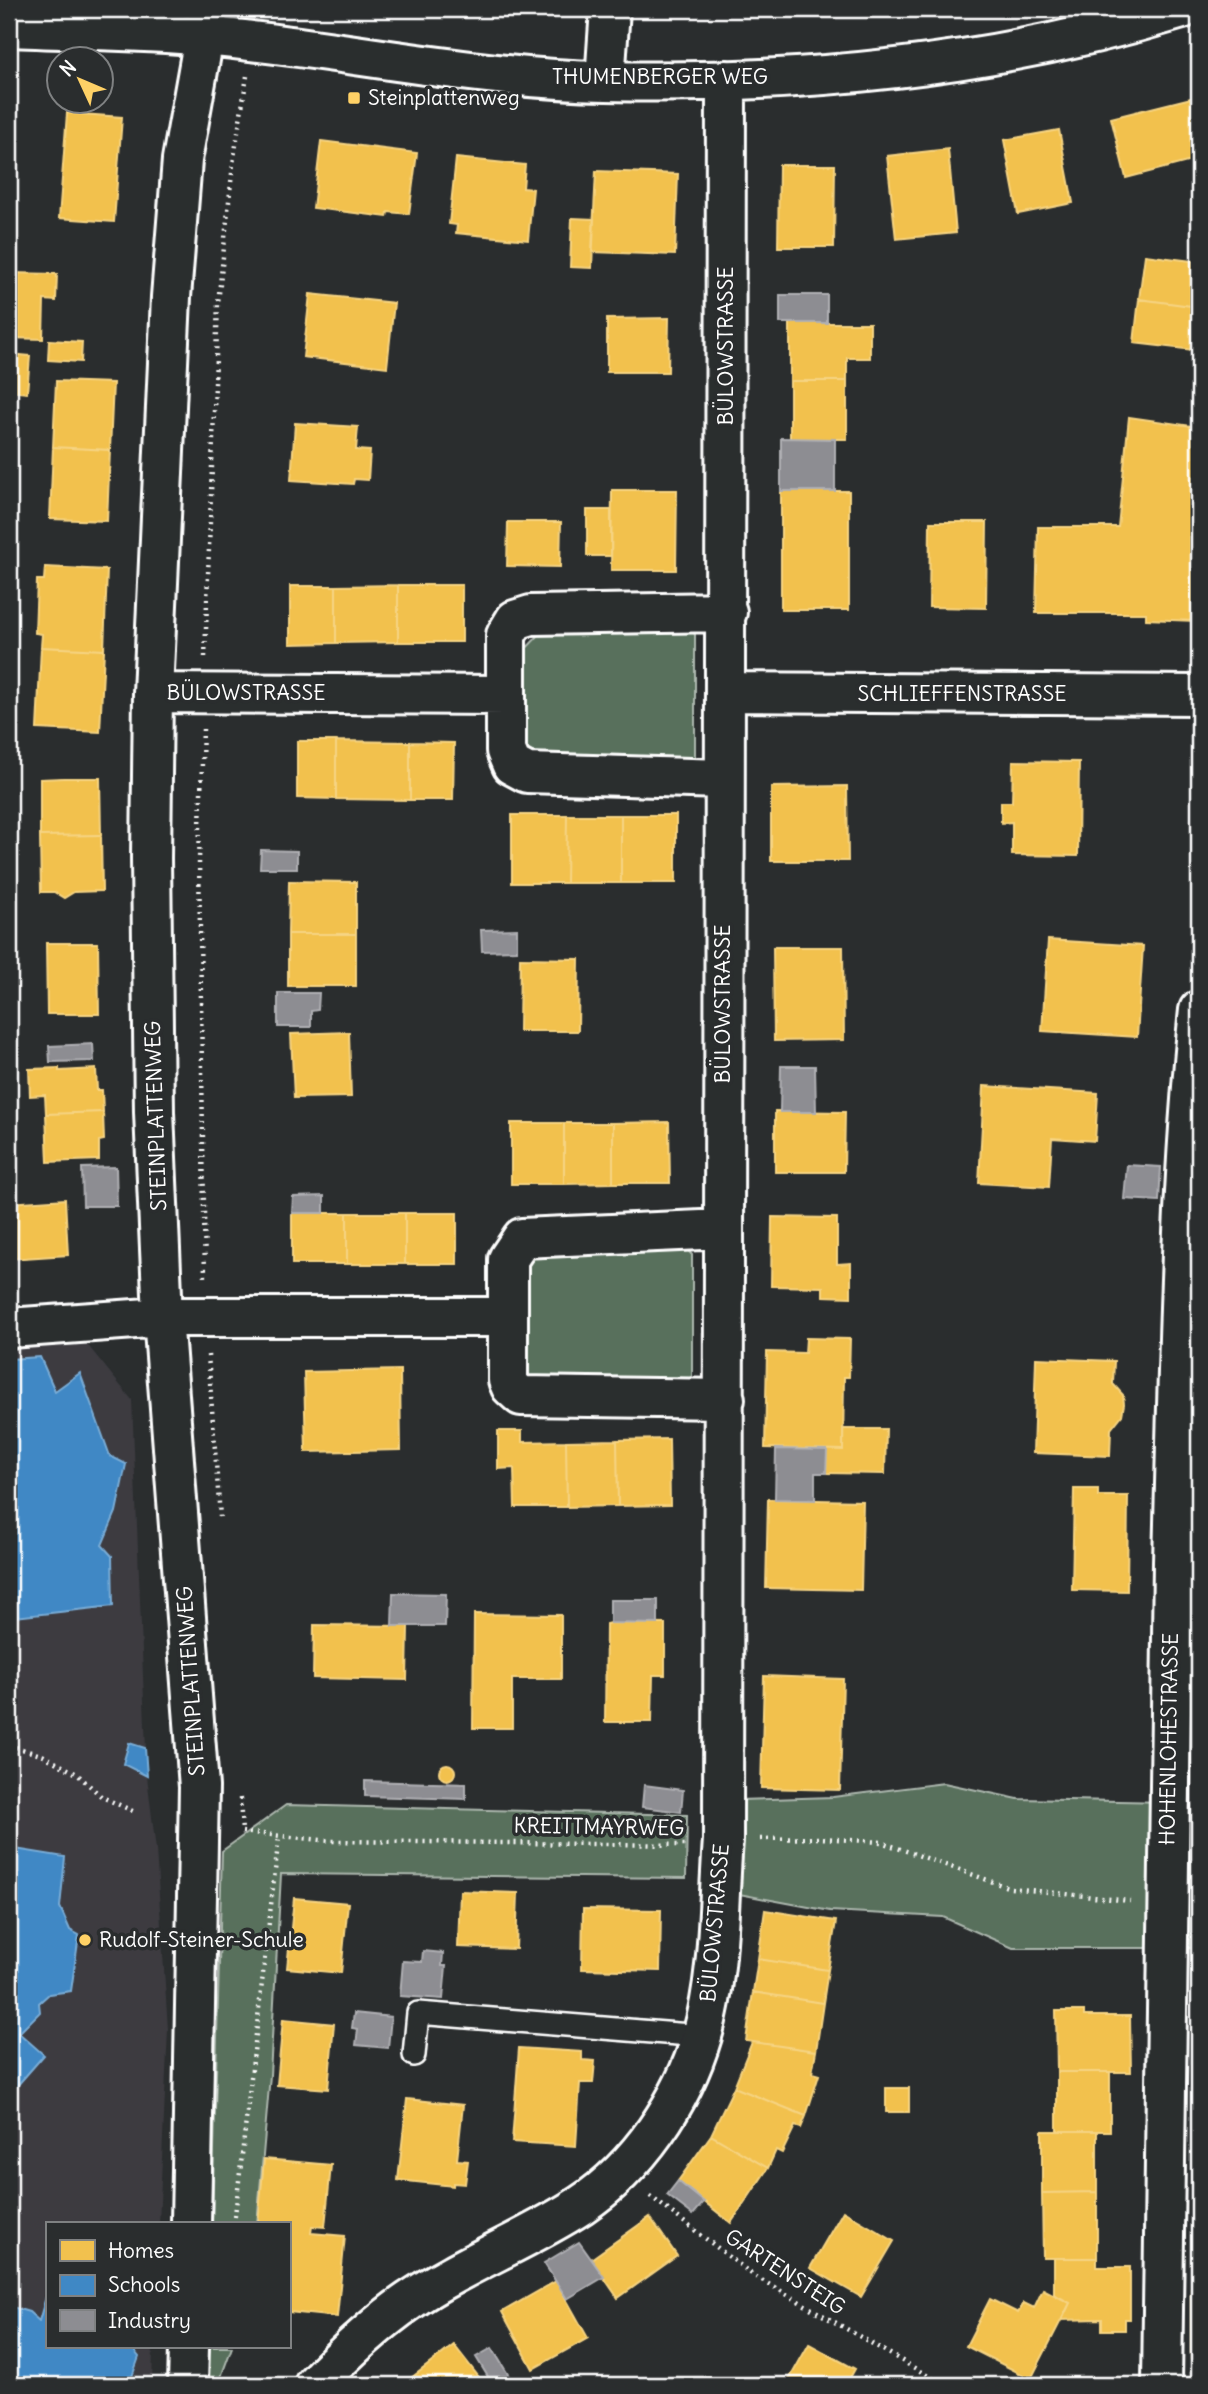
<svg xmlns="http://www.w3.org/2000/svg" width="1208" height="2394" font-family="Delius,sans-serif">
	<rect width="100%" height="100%" fill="#2a2d2e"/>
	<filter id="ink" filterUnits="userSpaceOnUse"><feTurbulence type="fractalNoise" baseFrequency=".0143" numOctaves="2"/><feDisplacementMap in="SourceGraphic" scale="14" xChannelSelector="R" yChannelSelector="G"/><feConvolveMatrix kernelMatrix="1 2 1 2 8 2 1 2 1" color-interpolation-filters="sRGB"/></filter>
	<g filter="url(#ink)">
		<path fill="#3c3b41" d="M86,1343L132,1400L147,1776L156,1850L168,2029L159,2224H47V2347H153L152,2385H9V1347Z"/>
		<path fill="#596f5c" stroke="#acb7ae" stroke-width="2" d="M679,626L695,634V757L688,764L539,757L526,748L519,734L518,657L542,632Z
			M683,1245L692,1255V1376L684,1384L527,1383L516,1263L529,1248Z
			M944,1783L1018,1799L1168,1802L1166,1851L1199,1857V1948H1013L943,1917L830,1911L739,1894V1800L833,1797Z
			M286,1805L687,1815L686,1878L281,1874L270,2075L257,2224H212L222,1851Z
			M208,2347H232L218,2385L207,2383Z"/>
		<path fill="#f2c14e" stroke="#f6d483" stroke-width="2" d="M1199,96V159L1126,178L1111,118Z
			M67,113L122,117L114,222L59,218Z
			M1059,130L1073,203L1018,214L1004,140Z
			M321,141L417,153L409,214L388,212L387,217L313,208Z
			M948,149L956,233L896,239L887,156Z
			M456,158L525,165L523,188L533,189L528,240L456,233L457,225L449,224Z
			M779,165H835L834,247H778Z
			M596,171L678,174L675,255L592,252Z
			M572,218L594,219L592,268L570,267Z
			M1145,255L1199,262V307L1139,299Z
			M9,273L57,274L56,301L44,300L43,339L9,338Z
			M310,294L394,303L387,367L303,357Z
			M1139,299L1199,307L1193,350L1134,343Z
			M669,318L668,372H607V319Z
			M790,323H870V358H847V381H790Z
			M49,340L82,342L81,362L48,360Z
			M9,354L30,356L27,393L9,391Z
			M56,381L113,383L110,450L53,447Z
			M790,381H847V439H790Z
			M1129,417L1199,427V538L1195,570L1199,571V591L1196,621L1146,619V613H1036L1038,527H1118Z
			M295,423L358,427L356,450L370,451L368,480L354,479L353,484L291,480Z
			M53,447L110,450L107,521L50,519Z
			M612,490H677L676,570H611Z
			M781,491H849V610H781Z
			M587,510H611V556H587Z
			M508,522H561L560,567L507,566Z
			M930,522H987L986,608L929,607Z
			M45,567L107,570L104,650L41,647L42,634L35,633L37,580H44Z
			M398,585H462V642H398Z
			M398,585V642L336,643V586Z
			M290,586H336V643L290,644Z
			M41,647L104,650L100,732L37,729Z
			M297,741H336V799L297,798Z
			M336,741L410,742V800L336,799Z
			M410,742L454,743L453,800H410Z
			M1013,761L1079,762L1078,856L1012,855V822L1001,823V802H1012Z
			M63,778H100L101,835L40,836V779Z
			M847,786L848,861H771V787Z
			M512,815H567L566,883H512Z
			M567,815H621V883H566Z
			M621,815H676V883H621Z
			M101,835L102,891L74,892L64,898L54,892H41L40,836Z
			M289,881L356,882V934H288Z
			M288,934H356V986H288Z
			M1048,940L1143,946L1137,1037L1042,1031Z
			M46,943H98L99,1014H47Z
			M773,947H843L844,1040L774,1041Z
			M520,958L579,959L578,1031H519Z
			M349,1032L351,1097L294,1098L291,1034Z
			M59,1068V1071L96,1069L97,1090H102L103,1112L46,1114L45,1095L30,1096L29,1069Z
			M984,1086L1098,1093L1095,1141L1052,1138L1049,1187L979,1183Z
			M775,1111L845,1112L844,1172H775Z
			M103,1112L104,1140L99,1141V1160L48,1162L46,1114Z
			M669,1122L670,1183H613V1123Z
			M511,1123H564V1184H511Z
			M564,1123H613V1183L564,1184Z
			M65,1199L68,1255L9,1259V1203Z
			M292,1213H347V1264H292Z
			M347,1213H405V1264H347Z
			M405,1213H457V1264H405Z
			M772,1217L837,1218V1264L851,1263V1297L823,1296V1287L771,1286Z
			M806,1338L850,1339L849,1377H844L843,1450L765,1448L767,1352L805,1353Z
			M1036,1358L1114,1361L1113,1384L1123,1395L1124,1404L1122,1415L1111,1429L1110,1456L1033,1453Z
			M400,1370L401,1450L306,1452L304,1372Z
			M843,1429H886L885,1474L826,1473L827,1450H843Z
			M498,1431H522V1442L566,1441L567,1507H515L514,1468L498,1469Z
			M669,1439L670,1505L618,1506L617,1440Z
			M617,1440L618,1506L567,1507L566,1441Z
			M1074,1489H1098V1496H1128L1127,1591L1072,1590Z
			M768,1499L863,1501L861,1590L766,1588Z
			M474,1614L561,1615V1679H512V1728H473Z
			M610,1623L665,1624V1675H653L652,1722H605L606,1624Z
			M314,1625L408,1626L407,1680L313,1678Z
			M764,1676L843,1679L840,1790L761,1788Z
			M439 1772a8 8 0 1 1 16 0a8 8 0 1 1-16 0Z
			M460,1891L518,1893L516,1949L458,1947Z
			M294,1898L348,1903L341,1973L287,1968Z
			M583,1909L661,1910L660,1971L582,1969Z
			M765,1910L836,1921L828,1970L758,1959Z
			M758,1959L828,1970L823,2003L753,1992Z
			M753,1992L823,2003L816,2051L746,2041Z
			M1056,2011H1084V2016H1130L1131,2072H1057Z
			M283,2019L334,2024L328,2089L277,2085Z
			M752,2042L816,2051L812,2073L819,2075L806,2116L734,2087Z
			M519,2048L582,2052V2060L595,2061L593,2083H580L576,2146L512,2142Z
			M1057,2072H1110V2131H1057Z
			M734,2087L806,2116L801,2128L795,2126L782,2153L776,2150L768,2168L711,2135Z
			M886,2088H909V2112H886Z
			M407,2099L463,2105L457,2160L468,2161L465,2184L453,2183V2186L398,2180Z
			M1042,2131H1097V2192L1042,2193Z
			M711,2135L768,2168L731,2223L678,2181Z
			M264,2159L331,2165L325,2227L312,2226L311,2233L345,2236L337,2317L289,2312V2224H258Z
			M1097,2192V2258H1043L1042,2193Z
			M843,2211L894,2241L861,2297L810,2268Z
			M650,2217L677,2256L618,2298L591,2259Z
			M1054,2258H1097V2267H1130V2319H1125V2330H1102V2319L1062,2320L1070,2303L1054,2294Z
			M556,2281L588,2338L533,2369L502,2312Z
			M1043,2289L1070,2303L1031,2379L966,2346L990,2299L1018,2313L1024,2303L1034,2308Z
			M1191,2289H1199V2358H1191Z
			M809,2344L855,2369L846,2385H786Z
			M454,2345L485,2385H402Z"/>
		<path fill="#3f88c5" stroke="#79acd6" stroke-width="2" d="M40,1357L55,1391L80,1373L110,1456L126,1464L116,1512L102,1545L112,1556L113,1606L15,1617L9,1608V1359Z
			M129,1743L145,1748L147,1776L123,1764Z
			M9,1848L65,1857L60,1907L70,1930L79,1935L71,1991L49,1994L39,2003L40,2012L19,2033L44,2055L16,2087L9,2088Z
			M47,2293V2347H131L139,2357L129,2385H9V2306L29,2312L39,2321Z"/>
		<path fill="#8d8d92" stroke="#afafb3" stroke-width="2" d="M780,295H827V323H780Z
			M781,438L835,439V491H781Z
			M261,850L297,851V868H260Z
			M517,929V950L482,951L481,930Z
			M278,993H319L318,1010L311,1011V1027H278Z
			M93,1044L94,1061L50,1062L49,1046Z
			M781,1066H815L816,1112H780Z
			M1127,1165L1161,1167L1159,1201L1124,1199Z
			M116,1167L117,1206H83L82,1168Z
			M324,1196V1213H292L293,1197Z
			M776,1449L827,1450L826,1473H815V1500L775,1499Z
			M393,1593L446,1594L445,1626H392Z
			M610,1600H658V1624L610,1623Z
			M365,1781L466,1784V1799L365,1796Z
			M644,1785L683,1790L681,1812L642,1807Z
			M423,1951L443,1953L442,1966H446L443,1999L400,1996L403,1961L422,1962Z
			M354,2013L391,2017L388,2048L356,2045L358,2029L352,2028Z
			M678,2181L704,2202L693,2215L667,2195Z
			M579,2242L604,2277L567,2299L544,2263Z
			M492,2348L514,2384L512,2385H493L476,2357Z"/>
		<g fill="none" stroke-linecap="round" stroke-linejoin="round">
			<g stroke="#fff" stroke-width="26">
				<path id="lane" d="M414,2055L418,2013L702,2036"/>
			</g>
			<g stroke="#fff" stroke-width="44">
				<path id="street" d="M9,27C74,30 140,30 205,36C339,48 471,79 606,81C798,85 997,66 1182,9
					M605,81L610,9
					M725,692L1199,695
					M153,693L506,695
					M723,779L527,773L512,765L506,751V635L515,620L531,615L727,612
					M724,1229L522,1238L508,1259V1380L511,1387L521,1396L725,1399
					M9,1328L163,1317H507
					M191,2224L199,1787L163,1317L154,1112L151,858L153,693L171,297L182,160L209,9
					M188,2385L189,2347
					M314,2385C343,2355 374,2325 409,2301C463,2264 526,2241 581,2205C638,2167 683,2101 702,2036C720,1973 718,1905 723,1840L726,80
					M1162,2385C1164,2111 1167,1837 1173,1562C1178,1378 1180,1193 1199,1010"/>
			</g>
			<path stroke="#fff" stroke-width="4.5" stroke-dasharray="2 5" stroke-linecap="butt" d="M205,657L218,303L233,164L247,76
				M203,729L199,860L205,1280
				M208,1355L220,1517
				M9,1745L44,1756L77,1774L102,1797L137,1813
				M9,1758L17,1749
				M240,1798L242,1832
				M242,1832L331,1841L685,1845
				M760,1839L821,1838L881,1842L1010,1888L1130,1901
				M650,2196L753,2275L944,2385
				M234,2224L279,1836"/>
			<use href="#lane" stroke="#2a2d2e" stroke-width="21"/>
			<use href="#street" stroke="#2a2d2e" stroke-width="38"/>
		</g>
	</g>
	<g fill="#ffd166" stroke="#2a2d2e" stroke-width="2.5">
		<rect x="347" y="91" width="14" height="14" rx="3.5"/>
		<circle cx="85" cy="1940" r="7"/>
	</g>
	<g text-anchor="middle" stroke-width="7" stroke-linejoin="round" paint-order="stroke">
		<g font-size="21" fill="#fff" stroke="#2a2d2e">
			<text x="660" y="84">THUMENBERGER WEG</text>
			<text transform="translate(726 346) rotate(-90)" y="7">BÜLOWSTRASSE</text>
			<text x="246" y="700">BÜLOWSTRASSE</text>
			<text x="962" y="701">SCHLIEFFENSTRASSE</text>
			<text transform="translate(723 1004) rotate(-90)" y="7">BÜLOWSTRASSE</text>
			<text transform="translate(156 1116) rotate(-92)" y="7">STEINPLATTENWEG</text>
			<text transform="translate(191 1681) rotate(-94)" y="7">STEINPLATTENWEG</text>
			<text transform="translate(1169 1739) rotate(-89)" y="7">HOHENLOHESTRASSE</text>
			<text transform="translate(599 1827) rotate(1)" y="7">KREITTMAYRWEG</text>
			<text transform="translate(715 1923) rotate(-85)" y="7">BÜLOWSTRASSE</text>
			<text transform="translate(785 2272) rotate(33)" y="7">GARTENSTEIG</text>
		</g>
		<g font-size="21" fill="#fff" stroke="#2a2d2e" text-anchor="start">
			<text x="368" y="105">Steinplattenweg</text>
			<text x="99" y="1947">Rudolf-Steiner-Schule</text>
		</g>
	</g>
	<rect width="1208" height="2394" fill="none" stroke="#2a2d2e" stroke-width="35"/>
	<rect x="18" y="18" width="1173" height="2359" fill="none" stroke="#fff" stroke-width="2.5" filter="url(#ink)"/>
	<rect x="46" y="2222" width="245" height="126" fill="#2a2d2e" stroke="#7f8182" stroke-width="2"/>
	<rect x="60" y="2240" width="35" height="21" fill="#f2c14e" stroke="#7f8182" stroke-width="2"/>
	<text x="108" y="2258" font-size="21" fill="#ffffff">Homes</text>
	<rect x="60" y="2275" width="35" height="21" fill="#3f88c5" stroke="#7f8182" stroke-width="2"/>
	<text x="108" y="2292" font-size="21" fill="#ffffff">Schools</text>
	<rect x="60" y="2310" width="35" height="21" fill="#8d8d92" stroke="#7f8182" stroke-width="2"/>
	<text x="108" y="2328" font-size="21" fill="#ffffff">Industry</text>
	<g transform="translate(80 80) rotate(314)"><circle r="33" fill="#2a2d2e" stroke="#7f8182" stroke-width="2"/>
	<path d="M0-5L12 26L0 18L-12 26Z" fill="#ffd166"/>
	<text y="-10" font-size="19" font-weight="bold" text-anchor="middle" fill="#ffffff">N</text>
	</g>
</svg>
